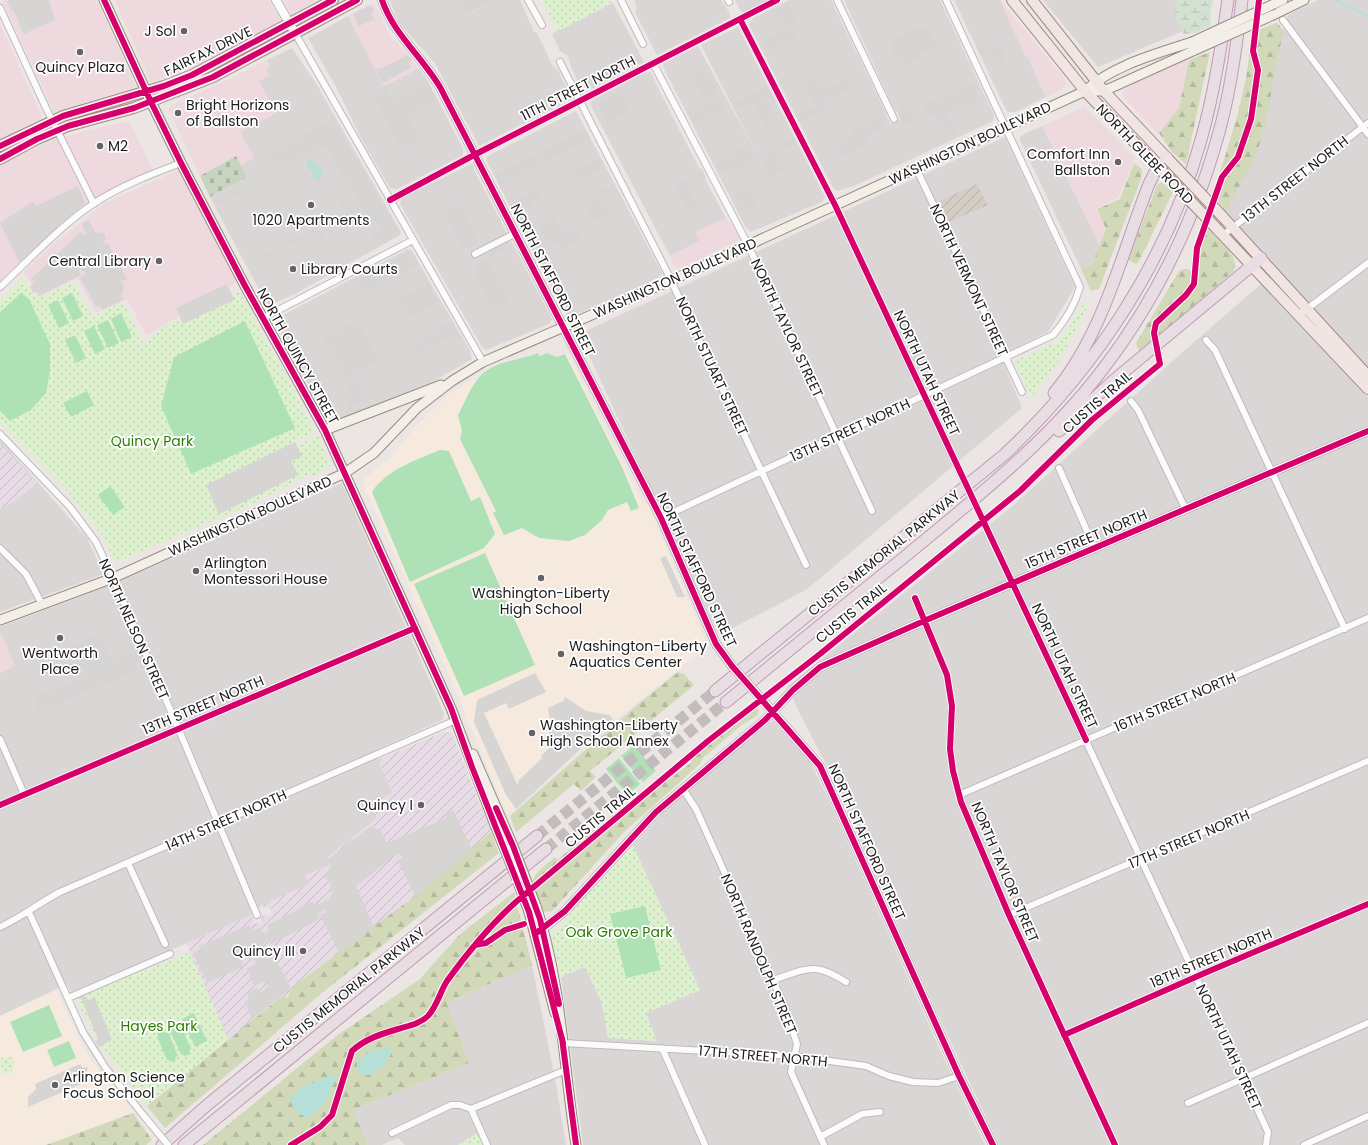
<svg xmlns="http://www.w3.org/2000/svg" width="1368" height="1145" font-family="Poppins,sans-serif">
	<defs>
		<pattern id="industrial-furrows" width="10" height="10" patternUnits="userSpaceOnUse"><rect width="10" height="10" fill="#e7dbe6"/><path d="M-1 1l2-2M0 10L10 0M9 11l2-2" fill="none" stroke="#c6bbc5"/></pattern>
		<pattern id="construction-furrows" width="10" height="10" patternUnits="userSpaceOnUse"><rect width="10" height="10" fill="#d4cdc6"/><path d="M-1 1l2-2M0 10L10 0M9 11l2-2" fill="none" stroke="#b5afaa"/></pattern>
		<pattern id="forest-firs" width="22" height="20" patternUnits="userSpaceOnUse"><rect width="22" height="20" fill="#d2d9b9"/><path d="M5 1l3.5 6h-7zM16 11l3.5 6h-7z" fill="#b4ba9e"/></pattern>
		<pattern id="wetland-marsh" width="20" height="14" patternUnits="userSpaceOnUse"><rect width="20" height="14" fill="#d2e1d1"/><path d="M1 5h8M5 5V1M11 12h8M15 12V8" fill="none" stroke="#b4c0b3"/></pattern>
		<pattern id="cemetery-stones" width="16" height="16" patternUnits="userSpaceOnUse"><rect width="16" height="16" fill="#c8d4c0"/><path d="M2 7V4a2 2 0 0 1 4 0v3zM10 15v-3a2 2 0 0 1 4 0v3z" fill="#abb5a4"/></pattern>
		<pattern id="park-dots" width="8" height="8" patternUnits="userSpaceOnUse"><rect width="8" height="8" fill="#ddf1ce"/><path d="M2 2h.1M6 6h.1" fill="none" stroke="#bdceb0" stroke-width="1.8" stroke-linecap="round"/></pattern>
	</defs>
	<rect width="100%" height="100%" fill="#ebe5e4"/>
	<path fill="#dad6d6" d="M390,0H460L468,14L496,0H520L534,32L537,33L552,65L558,70L562,79L571,95L570,100L479,146L435,63L399,23Z
		M634,0H721L729,12L730,18L657,55L635,12L637,7Z
		M735,0H768L744,12H741Z
		M789,0H831L885,111L890,124L901,119L899,113L895,111L844,0H940L994,115L993,121L854,186L837,191L833,188L749,25L752,19Z
		M954,0H1000L1026,57H1028L1046,97L1016,112H1007Z
		M1043,0H1178L1183,31L1098,67Z
		M1318,0H1368V368L1227,212L1288,15Z
		M613,3L644,62L586,92L582,91L571,67L568,56L560,51L552,34Z
		M348,16L384,86L419,68L428,81L463,149V155L397,189L390,188L361,138L336,87L308,38Z
		M738,27L825,197L822,202L751,232L746,228L663,67L664,63L698,46L758,156L701,45Z
		M292,48L317,85L401,232L400,235L395,238L293,295L270,305L266,303L210,197L247,177L241,165L254,158L240,132L276,113L259,81L266,69L270,66L267,60Z
		M651,72L659,90L699,168L703,170L708,185L726,218L696,232L700,241L670,256L590,104L593,100L644,73Z
		M576,111L662,273L658,278L570,317L566,314L486,160L488,156Z
		M1042,126L1100,246L1092,264L1081,269L1020,140V137L1024,134Z
		M1005,137L1075,287L1048,332L1000,355L1022,408L806,590L719,635L579,334Z
		M471,164L474,165V170L552,319L549,324L486,350L482,347L400,204L401,199L404,197Z
		M408,249L412,251L436,293L470,350L472,359L432,382L336,422H331L327,419L292,354L276,323V319Z
		M1262,283L1368,397V1145H999L921,978L828,768L797,708L788,686L1015,504L1176,358Z
		M0,440L87,538L104,574L0,612V509L15,501L37,483L0,444Z
		M342,483L444,713L442,720L374,751L393,794L370,803L377,818L328,857L331,865L305,875L309,884L262,905L252,915L187,943L71,992L67,984L0,1016V673L15,666L0,632V627L111,585Z
		M773,721L810,762L828,798L945,1061L985,1145H583L561,977L585,967L602,1003L608,1038L657,1041L645,1013L700,990L633,846L669,806Z
		M532,965L556,1084L566,1145H485L479,1132L458,1145H405L398,1138L382,1145H368L353,1110L469,1063L447,1003Z"/>
	<path fill="#eed9df" d="M2,0H97L136,87L54,112Z
		M115,0H269L281,20L212,57L151,83Z
		M284,0H317L292,14Z
		M1000,0L1064,78L1066,84L1062,89L1046,97L1028,57L1026,58Z
		M372,3L375,5L388,32L419,68L384,86L348,16Z
		M0,24L42,117L0,140Z
		M1188,59L1179,108L1158,134L1126,100L1123,95V91L1130,85Z
		M267,60L270,66L266,69L270,75L259,81L276,113L240,132L254,158L241,165L236,156L200,176L168,108L170,106L232,78Z
		M1085,107L1135,158L1118,198L1096,208L1106,229L1100,246L1042,126Z
		M129,121L154,172L116,187L83,207L54,230L0,282V166L53,139Z
		M179,170L237,283L146,335L127,299L96,313L77,278L41,296L23,272L55,243L105,203Z
		M726,218L735,227L740,237L739,240L682,268L674,267L670,256L699,241L696,232Z
		M0,632L15,666L0,673Z"/>
	<path fill="url(#industrial-furrows)" d="M0,444L37,483L15,501L0,509Z
		M443,732L452,733L480,805L492,832L415,896L291,988L288,998H283L228,1040L190,952L187,943L252,915L254,923H260L262,916L271,914V908L263,907L262,905L309,884L305,875L331,866L328,858L377,818L370,803L393,793L378,760Z"/>
	<path fill="#f6eade" d="M538,353L540,356L547,353L557,357L567,353L642,502L649,507L708,646L613,721L516,809L507,814L458,696L363,485V481L372,472L382,463L387,462L418,424L451,392L473,379L476,380L483,373L495,366Z
		M56,990L88,1056L133,1113L46,1145H0V1016Z"/>
	<path fill="url(#construction-furrows)" d="M977,184L988,205L949,222L939,201Z"/>
	<path fill="url(#forest-firs)" d="M1277,23L1284,31C1272,73 1271,117 1255,157C1247,176 1233,193 1227,212L1213,195L1237,117L1246,78L1253,32Z
		M1210,52L1186,164L1172,152L1159,133L1179,108L1189,60Z
		M1134,163L1142,169L1141,179L1099,289L1091,291L1081,269L1092,264L1106,229L1097,209L1120,199Z
		M1162,182L1173,192L1139,261L1136,264L1128,260L1157,185Z
		M1207,228C1217,239 1240,255 1234,271L1158,336L1157,327L1190,295L1196,286L1200,249Z
		M1183,269H1188L1193,273C1191,294 1169,309 1154,323L1152,340L1139,351L1136,343L1179,271Z
		M678,672L684,674L694,685L590,771L596,777L581,791L574,784L516,832L510,816L637,705Z
		M752,703L759,710L757,716L743,724L703,758L700,764L624,832L553,910L550,912L543,911C528,879 528,879 555,857L557,860L666,772L671,778L692,762L686,755Z
		M491,832L499,853L323,992L165,1128L147,1106L281,997L288,998L291,988L415,896Z
		M514,892L532,965L447,1003L469,1063L353,1110L368,1145H203L335,1037L420,979L459,935Z
		M133,1113L152,1140L146,1145H46Z"/>
	<path fill="url(#wetland-marsh)" d="M1175,0H1213L1210,14L1211,26L1195,33L1184,34L1176,21Z"/>
	<path fill="url(#cemetery-stones)" d="M236,156L247,177L210,197L200,176Z"/>
	<path fill="url(#park-dots)" d="M541,0H609L611,3L558,31Z
		M23,278L34,294L40,298L73,282L92,317L123,302L143,343C155,336 164,326 176,320L183,324L234,300L232,297L239,292C249,303 253,318 260,331C278,364 300,396 314,432L295,441L297,446L318,436L330,466L313,476L310,474L249,505L121,560L114,559L102,535L67,491L0,423V301Z
		M1084,303L1088,306L1056,366L1031,398L1016,364V360L1055,343L1063,337Z
		M633,846L700,990L646,1013L657,1041L608,1038L602,1003L585,967L561,977L553,940L554,932Z
		M190,952L228,1040L147,1106L104,1050L77,1001L78,998Z
		M13,1057L14,1067L11,1073H1L0,1058Z
		M479,1132L485,1145H458Z"/>
	<path fill="#aee2b6" d="M21,293L29,299L50,344V371L46,393L31,410L10,421L0,411V312Z
		M72,293L83,316L73,321L62,298Z
		M58,300L69,323L59,328L48,305Z
		M121,313L132,337L121,342L111,319Z
		M108,320L119,343L108,348L97,325Z
		M245,321L295,428L191,474L161,406L174,357Z
		M94,326L105,349L95,354L84,331Z
		M75,335L86,358L76,363L65,340Z
		M538,353L540,356L547,353L557,357L565,354L622,467L639,508L631,511L627,502L608,510L602,520L585,535L569,541L539,538L522,528L504,535L493,513L496,511L460,439L462,431L458,415C464,404 469,390 477,380C490,361 519,361 538,353Z
		M87,391L94,405L71,417L63,403Z
		M440,450L449,451L471,501L480,497L495,534L484,548L410,582L372,492C387,469 417,460 440,450Z
		M110,486L125,507L113,515L98,495Z
		M485,553L535,665L464,696L414,584Z
		M634,745L656,771L643,782L621,756Z
		M619,758L640,784L627,795L606,769Z
		M645,906L661,970L626,978L610,914Z
		M49,1005L62,1036L23,1052L10,1022Z
		M194,1013L207,1041L195,1047L182,1019Z
		M177,1024L178,1027L181,1026L191,1049L189,1051L190,1054L184,1056L183,1053L181,1054L170,1031L172,1030L171,1027Z
		M163,1030L165,1033L168,1032L178,1056L175,1057L176,1060L170,1062L169,1060H167L157,1037L158,1036L157,1033Z
		M69,1041L76,1058L54,1067L47,1050Z"/>
	<path fill="#d7d4d4" d="M10,0H49L55,20L24,34L18,23L19,22L13,10H11L7,1Z
		M460,0H496L467,14Z
		M788,4L800,30L796,32L799,37L770,51L763,40L789,27L788,24L783,26L780,20L785,18L784,16L779,18L775,11Z
		M369,6L372,7L374,12L371,14L374,19L359,26L353,14Z
		M923,26L925,30L929,28L939,46L920,54L922,57L904,65L902,61L897,63L889,47L894,44L892,40Z
		M996,38L1007,61L997,66L990,51L993,48L988,50L990,55L984,58L977,47Z
		M408,55L412,60L409,63L411,68L383,83L376,69L379,68L380,69Z
		M702,70L705,74L708,72L711,78L707,80L708,82L713,80L719,93L704,101L693,80L698,77L696,73Z
		M814,77L821,90L846,78L850,90L827,101L824,96L823,97L826,103L831,101L834,107L800,122L797,116L818,106L816,103L814,104L806,88L809,86L807,80Z
		M427,82L437,101L409,116L424,144L405,154L372,94L385,87L391,100Z
		M973,82L980,99L965,106L963,101L961,102L963,106L949,113L947,109L945,110L956,133L949,136L947,132L942,134L934,116L938,113L923,120L920,113L924,111L922,106Z
		M767,87L771,95L761,101L766,100L778,123L767,129L754,103L736,111L735,109L738,106L734,107L733,105Z
		M620,93L629,111L607,122L598,104Z
		M722,95L725,101L722,102L724,108L713,114L711,110L708,111L710,115L693,124L687,112Z
		M906,104L908,108L914,106L917,113L912,115L914,120L903,125L898,114L900,112L898,108Z
		M881,116L886,127L865,136L869,144L842,157L837,146L852,138L849,131Z
		M333,120L400,233L379,245L372,234L381,229L375,220L370,223L326,145L283,167L270,154Z
		M585,129L591,139L501,186L496,175L533,156L540,160L547,156L542,151Z
		M794,138L796,143L773,155V157L778,155L785,169L769,177L759,157Z
		M744,147L747,152L751,150L755,163L739,171L736,166L720,174L716,162L731,154L733,159L737,157L735,152Z
		M600,157L604,164L601,165L602,169L587,177L585,173L578,180L575,177L572,172Z
		M701,171L704,176L687,185L698,207L688,213L674,186Z
		M254,177L259,181L217,206L214,201Z
		M614,184L618,191L599,201L600,202L604,200L609,211L606,215L594,220L584,200Z
		M78,186L85,203L19,262L0,223L33,201L36,206Z
		M747,188L756,205L742,212L733,195Z
		M537,190L542,198L536,201L535,199L530,201L532,205L518,213L515,209L512,210L510,204Z
		M341,199L365,216L367,220L365,223L338,203Z
		M460,205L471,226L466,228L471,227L480,243L463,250L454,234L458,231L453,232L443,213Z
		M553,215L563,233L559,236L565,233L563,229L574,224L582,240L564,249L561,244L553,243L549,245L537,223Z
		M89,220L95,232L104,233L106,238L102,244L108,243L127,279L121,281L124,287L121,296L123,300L102,310L100,306L96,307L80,277L86,274L81,269L79,270L81,275L39,296L40,299L37,292L33,293L30,286L35,283L31,279L80,232L84,235L86,234L82,224Z
		M312,229L321,232L331,251L326,253L315,234L292,245L290,241L289,244L279,247L281,251L253,267L249,262Z
		M505,235L511,247L490,258L488,253L482,256L478,248Z
		M408,252L411,257L414,256L418,263L414,266V267L365,294L357,280L362,278L360,275L367,271L369,274Z
		M487,257L500,281L495,285L501,284L510,301L493,310L484,292L488,288L483,290L474,273L479,270L475,263Z
		M429,283L438,302L409,318L407,317L398,300Z
		M227,284L234,300L183,324L176,308Z
		M358,320L380,360L355,373L360,381L356,383L363,395L367,394L369,399L351,407L347,399L352,396L341,369L324,338Z
		M452,321L461,339L457,341L454,336L441,342L436,332L441,342L419,354L413,342Z
		M295,442L302,456L291,461L298,475L219,514L206,485Z
		M666,556L685,597H677L660,558Z
		M100,633L112,660L131,652L133,657L140,655L143,661L135,665L137,670L38,712L33,698L85,676L72,645Z
		M535,673L546,692L509,709L506,703L484,713L517,784L519,783L518,781L542,758L541,756L551,746L546,742L551,726L548,708L563,701L565,697L586,711L609,715L613,719L516,809L506,795L474,722L477,700Z
		M453,810L472,849L415,896L398,860L403,857L398,853L356,886L374,927L339,953L320,915L326,912L325,909L317,914L320,919L271,944L268,939L260,948L263,955L271,952L291,988L252,1019L245,1002L249,999L247,993L257,988L260,993L268,987L267,983L263,982L254,986L247,968L257,963L252,957L243,960L242,963L243,967L207,983L193,952L202,950L199,946L249,925L252,931L259,928L265,934L268,931V925L312,902L315,906L328,900L332,895L330,882L324,878L331,865L328,859L370,827L381,830L387,843L447,818L445,814Z
		M84,995L85,998L89,1000L95,998L112,1040L99,1047L95,1041L98,1039L82,1000L78,998Z
		M80,1064L83,1068L88,1067L84,1082L82,1079H79L81,1084L28,1107V1097L36,1089L35,1084Z"/>
	<path fill="#b6dfd7" d="M312,160L322,171L320,181L313,178V172L307,167V161Z
		M386,1048L393,1051C387,1062 378,1072 366,1076L357,1070V1061L369,1052Z
		M332,1074L337,1078L325,1102L309,1118C298,1116 294,1109 289,1099L299,1089Z"/>
	<g fill="none" stroke-linecap="round" stroke-linejoin="round">
		<path stroke="#b6dfd7" stroke-width="2" d="M1334,0L1368,16"/>
		<path stroke="#c2bdbc" stroke-width="11" stroke-dasharray="11 5.5" stroke-linecap="butt" d="M537,836L715,691
			M546,849L726,702"/>
		<g stroke="#bebbbb" stroke-width="8">
			<path id="minor" d="M528,0L542,25
				M621,0L643,44
				M728,0L729,2
				M837,0L894,119
				M0,8L46,108L94,204
				M740,19L835,205L951,453
				M1283,20L1368,134
				M295,33L483,362
				M560,62L666,270L806,565
				M653,63L748,245L872,511
				M916,168L1022,392
				M390,200L474,155L777,0
				M1223,235L1368,123
				M475,254L516,233
				M0,287C30,259 59,227 93,204C120,186 152,174 181,163
				M1299,315L1368,263
				M263,318L413,240
				M1206,340L1215,350L1345,629
				M1131,401L1138,410L1186,510
				M0,434L70,507L96,542L113,578L176,723L257,915
				M1059,468L1095,549
				M661,518L1053,335C1065,321 1075,305 1080,287L946,0
				M991,537L1268,1132L1266,1145
				M0,548L26,574L42,604
				M915,598L947,675L952,706L950,749L953,771L961,802L1009,915L1115,1145
				M0,739L24,794
				M683,789L696,809L784,1005L797,1044L791,1072L824,1145
				M959,795L1368,618
				M0,805L415,628
				M128,863L165,944
				M29,912L83,1032L105,1067L144,1116
				M1009,915L1368,761
				M0,927C22,917 39,903 60,892L456,720
				M773,980C807,969 814,961 846,982
				M68,998L170,954
				M1064,1035L1207,972L1368,904
				M563,1043L794,1056L866,1066L889,1076L913,1082L938,1083L959,1076
				M662,1048L705,1145
				M1188,1103L1368,1023
				M471,1109L487,1145
				M392,1133L451,1105H460L471,1109L566,1070
				M820,1137L862,1114L880,1112
				M1304,1145L1368,1116"/>
		</g>
		<g stroke="#bebbbb" stroke-width="10">
			<path id="tertiary" d="M276,0L295,33
				M382,0C393,33 422,57 440,87L661,518L716,644
				M764,702L820,766L959,1076L993,1145
				M543,929L565,911L656,812L765,720L793,690L820,667L924,621L1368,431"/>
		</g>
		<g stroke="#958c7c" stroke-width="11">
			<path id="secondary" d="M104,0L151,102L181,163L244,284L325,430L451,708L495,825
				M1274,4L1283,0
				M1273,15L1304,0
				M1085,91H1104L1195,50
				M325,430L441,385
				M0,620L113,578L345,473L374,453L417,408L452,381L483,362L672,280L1085,91C1113,65 1156,54 1192,42
				M473,754L513,846
				M517,879L529,912L555,1013
				M536,906C562,983 563,1065 576,1145"/>
		</g>
		<g stroke="#a18981" stroke-width="12">
			<path id="primary" d="M1012,0L1085,91L1162,171
				M1032,0L1104,91L1168,159
				M0,146L63,116L164,86L192,75L333,0
				M0,159L37,139L68,126L134,108L213,77L357,0
				M1222,216L1368,376
				M1218,230L1368,389"/>
		</g>
		<g stroke="#c19ab5" stroke-width="13">
			<path id="motorway" d="M1054,393C1104,333 1121,255 1149,184L1155,172L1167,158
				M1059,431L1114,380L1261,258
				M715,691L1005,454C1096,368 1167,261 1201,140C1214,94 1221,47 1228,0
				M726,702C784,655 843,606 902,559C973,500 1047,443 1103,369C1159,296 1199,210 1222,121C1232,81 1237,41 1242,0
				M162,1145L206,1106L537,836
				M184,1145L546,849"/>
		</g>
		<use href="#minor" stroke="#fcfbfb" stroke-width="6"/>
		<use href="#tertiary" stroke="#fcfbfb" stroke-width="8"/>
		<use href="#secondary" stroke="#f3eee8" stroke-width="9"/>
		<use href="#primary" stroke="#f0e5e3" stroke-width="10"/>
		<use href="#motorway" stroke="#e9dde4" stroke-width="11"/>
		<g stroke="#bebbbb" stroke-width="8" stroke-linecap="butt">
			<path id="minor-bridge" d="M951,453L991,537
				M144,1116L168,1145"/>
		</g>
		<g stroke="#bebbbb" stroke-width="10" stroke-linecap="butt">
			<path id="tertiary-bridge" d="M716,644L732,666L764,702"/>
		</g>
		<g stroke="#958c7c" stroke-width="11" stroke-linecap="butt">
			<path id="secondary-bridge" d="M1192,42L1274,4
				M1195,50L1273,15
				M495,825L517,879
				M513,846L536,906"/>
		</g>
		<g stroke="#a18981" stroke-width="12" stroke-linecap="butt">
			<path id="primary-bridge" d="M1168,159L1222,216
				M1162,171L1218,230"/>
		</g>
		<use href="#minor-bridge" stroke="#fcfbfb" stroke-width="6"/>
		<use href="#tertiary-bridge" stroke="#fcfbfb" stroke-width="8"/>
		<use href="#secondary-bridge" stroke="#f3eee8" stroke-width="9"/>
		<use href="#primary-bridge" stroke="#f0e5e3" stroke-width="10"/>
		<g stroke="#fff" stroke-width="8">
			<path id="cycleway" d="M104,0L151,102L181,163L244,284L325,430L451,708L472,767L529,912L563,1043
				M382,0C393,33 422,57 440,87L661,518L716,644L732,666L820,766L959,1076L993,1145
				M740,19L835,205L1086,740
				M0,146L63,116L164,86L192,75L333,0
				M0,159L37,139L68,126L134,108L213,77L357,0
				M390,200L474,155L777,0
				M915,598L947,675L952,706L950,749L953,771L961,802L1009,915L1115,1145
				M0,805L415,628
				M496,808L513,846L540,919L559,1004
				M535,934L565,911L656,812L765,720L793,690L820,667L924,621L1368,431
				M475,945L486,943L505,930L524,924
				M1064,1035L1207,972L1368,904
				M562,1038L576,1145
				M291,1145L320,1127L332,1115L352,1051C365,1039 381,1034 398,1029C408,1026 420,1024 428,1016C437,1006 440,992 447,981C468,952 490,925 517,901L708,741L820,654L1020,491L1092,420L1160,364L1154,333L1156,323L1186,295L1194,284L1197,248L1204,228L1222,177L1238,157L1251,119L1258,70L1253,51L1259,0"/>
		</g>
		<use href="#cycleway" stroke="#d6006c" stroke-width="6"/>
	</g>
	<g fill="#646262" stroke="#fff" stroke-width="1.5">
		<circle cx="184" cy="31" r="4"/>
		<circle cx="80" cy="52" r="4"/>
		<circle cx="178" cy="113" r="4"/>
		<circle cx="100" cy="146" r="4"/>
		<circle cx="1118" cy="162" r="4"/>
		<circle cx="311" cy="205" r="4"/>
		<circle cx="159" cy="261" r="4"/>
		<circle cx="293" cy="269" r="4"/>
		<circle cx="196" cy="571" r="4"/>
		<circle cx="541" cy="578" r="4"/>
		<circle cx="60" cy="638" r="4"/>
		<circle cx="561" cy="654" r="4"/>
		<circle cx="532" cy="733" r="4"/>
		<circle cx="421" cy="805" r="4"/>
		<circle cx="303" cy="951" r="4"/>
		<circle cx="55" cy="1085" r="4"/>
	</g>
	<g text-anchor="middle" stroke-width="3.5" stroke-linejoin="round" paint-order="stroke">
		<g font-size="14" fill="#1c1c1c" stroke="#fff" text-anchor="start">
			<text x="176" y="36" text-anchor="end">J Sol</text>
			<text x="80" y="72" text-anchor="middle">Quincy Plaza</text>
			<text x="186" y="110">Bright Horizons<tspan x="186" dy="16">of Ballston</tspan></text>
			<text x="108" y="151">M2</text>
			<text x="1110" y="159" text-anchor="end">Comfort Inn<tspan x="1110" dy="16">Ballston</tspan></text>
			<text x="311" y="225" text-anchor="middle">1020 Apartments</text>
			<text x="151" y="266" text-anchor="end">Central Library</text>
			<text x="301" y="274">Library Courts</text>
			<text x="204" y="568">Arlington<tspan x="204" dy="16">Montessori House</tspan></text>
			<text x="541" y="598" text-anchor="middle">Washington-Liberty<tspan x="541" dy="16">High School</tspan></text>
			<text x="569" y="651">Washington-Liberty<tspan x="569" dy="16">Aquatics Center</tspan></text>
			<text x="60" y="658" text-anchor="middle">Wentworth<tspan x="60" dy="16">Place</tspan></text>
			<text x="540" y="730">Washington-Liberty<tspan x="540" dy="16">High School Annex</tspan></text>
			<text x="413" y="810" text-anchor="end">Quincy I</text>
			<text x="295" y="956" text-anchor="end">Quincy III</text>
			<text x="63" y="1082">Arlington Science<tspan x="63" dy="16">Focus School</tspan></text>
		</g>
		<g font-size="14" fill="#1c1c1c" stroke="#fff">
			<text transform="translate(208 51) rotate(-26)" y="5">FAIRFAX DRIVE</text>
			<text transform="translate(578 88) rotate(-27)" y="5">11TH STREET NORTH</text>
			<text transform="translate(970 143) rotate(-25)" y="5">WASHINGTON BOULEVARD</text>
			<text transform="translate(1145 154) rotate(46)" y="5">NORTH GLEBE ROAD</text>
			<text transform="translate(1295 179) rotate(-38)" y="5">13TH STREET NORTH</text>
			<text transform="translate(675 278) rotate(-24)" y="5">WASHINGTON BOULEVARD</text>
			<text transform="translate(553 280) rotate(63)" y="5">NORTH STAFFORD STREET</text>
			<text transform="translate(969 280) rotate(65)" y="5">NORTH VERMONT STREET</text>
			<text transform="translate(787 328) rotate(65)" y="5">NORTH TAYLOR STREET</text>
			<text transform="translate(298 356) rotate(61)" y="5">NORTH QUINCY STREET</text>
			<text transform="translate(712 366) rotate(65)" y="5">NORTH STUART STREET</text>
			<text transform="translate(927 373) rotate(65)" y="5">NORTH UTAH STREET</text>
			<text transform="translate(1097 402) rotate(-41)" y="5">CUSTIS TRAIL</text>
			<text transform="translate(850 430) rotate(-25)" y="5">13TH STREET NORTH</text>
			<text transform="translate(250 516) rotate(-24)" y="5">WASHINGTON BOULEVARD</text>
			<text transform="translate(1086 539) rotate(-23)" y="5">15TH STREET NORTH</text>
			<text transform="translate(884 553) rotate(-39)" y="5">CUSTIS MEMORIAL PARKWAY</text>
			<text transform="translate(697 570) rotate(65)" y="5">NORTH STAFFORD STREET</text>
			<text transform="translate(851 613) rotate(-39)" y="5">CUSTIS TRAIL</text>
			<text transform="translate(134 629) rotate(66)" y="5">NORTH NELSON STREET</text>
			<text transform="translate(1065 666) rotate(65)" y="5">NORTH UTAH STREET</text>
			<text transform="translate(1175 702) rotate(-23)" y="5">16TH STREET NORTH</text>
			<text transform="translate(203 705) rotate(-23)" y="5">13TH STREET NORTH</text>
			<text transform="translate(600 817) rotate(-40)" y="5">CUSTIS TRAIL</text>
			<text transform="translate(226 820) rotate(-24)" y="5">14TH STREET NORTH</text>
			<text transform="translate(1189 839) rotate(-23)" y="5">17TH STREET NORTH</text>
			<text transform="translate(867 842) rotate(66)" y="5">NORTH STAFFORD STREET</text>
			<text transform="translate(1005 872) rotate(67)" y="5">NORTH TAYLOR STREET</text>
			<text transform="translate(759 954) rotate(67)" y="5">NORTH RANDOLPH STREET</text>
			<text transform="translate(1211 958) rotate(-23)" y="5">18TH STREET NORTH</text>
			<text transform="translate(349 990) rotate(-39)" y="5">CUSTIS MEMORIAL PARKWAY</text>
			<text transform="translate(1229 1047) rotate(65)" y="5">NORTH UTAH STREET</text>
			<text transform="translate(763 1056) rotate(5)" y="5">17TH STREET NORTH</text>
		</g>
		<g font-size="14" fill="#2e7c08" stroke="#fff">
			<text x="152" y="446">Quincy Park</text>
			<text x="619" y="937">Oak Grove Park</text>
			<text x="159" y="1031">Hayes Park</text>
		</g>
	</g>
</svg>
